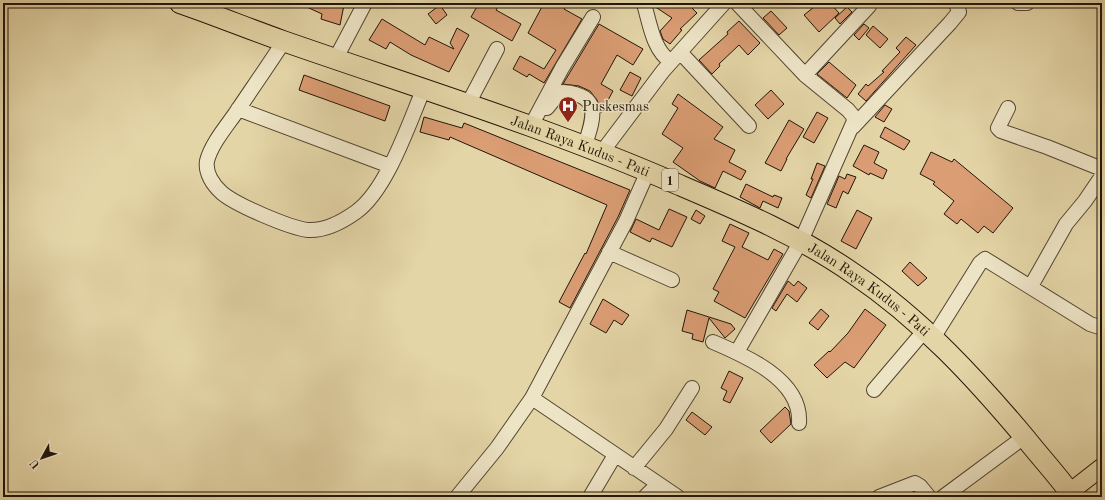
<svg xmlns="http://www.w3.org/2000/svg" width="1105" height="500" font-family="'Old Standard TT',serif">
	<rect width="100%" height="100%" fill="#e4d5a7"/>
	<filter id="stains"><feTurbulence type="fractalNoise" baseFrequency=".005" numOctaves="4"/><feColorMatrix values="0 0 0 0 .2 0 0 0 0 .09 0 0 0 0 .02 0 0 0 .5 -.17"/></filter>
	<radialGradient id="worn" r=".72"><stop offset=".6" stop-color="#630" stop-opacity="0"/><stop offset="1" stop-color="#630" stop-opacity=".3"/></radialGradient>
	<path fill="#db9d74" stroke="#201509" d="M298,3L344,5L340,25L321,19L322,14Z
		M479,3H500L496,10L521,24L512,41L471,17Z
		M544,3H567L564,9L582,19L544,83L529,74L527,77L513,69L520,56L544,69L556,50L528,33Z
		M653,3H687L697,13L680,29L682,30L670,44L663,39L660,31L672,18L654,6Z
		M819,3H830L839,13L819,32L804,15Z
		M440,5L447,15L436,24L428,14Z
		M847,7L852,12L840,24L835,18Z
		M771,11L787,28L779,35L763,18Z
		M382,19L425,45L429,37L454,49L450,43L457,28L469,35L449,72L411,55L390,42L386,49L369,40Z
		M739,21L760,43L748,55L739,45L719,64L720,66L712,74L699,60L728,34L727,32Z
		M599,24L643,49L633,65L617,55L601,84L613,91L601,113L597,100L590,91L579,86L563,84Z
		M864,24L869,28L859,40L854,35Z
		M873,26L888,39L880,48L866,35Z
		M906,37L916,45L866,101L858,94L866,84L868,86L884,72L882,71L900,52L896,48Z
		M829,62L856,85L847,98L817,74Z
		M630,72L641,78L632,96L620,90Z
		M304,75L390,106L385,121L299,90Z
		M771,90L784,104L768,119L755,105Z
		M678,94L723,127L714,139L735,150L729,162L746,171L741,180L723,171L715,188L700,181L673,162L683,148L662,134L678,108L672,104Z
		M885,105L892,109L884,122L875,117Z
		M817,112L828,118L814,143L803,137Z
		M424,117L462,128L464,123L630,190L618,217L570,308L559,302L585,253L586,254L607,205L450,137L449,140L420,132Z
		M789,120L804,129L786,159H787L781,171L765,163Z
		M885,127L910,141L904,150L880,137Z
		M864,145L879,152L874,163L887,170L883,179L870,173L869,175L853,166Z
		M931,152L952,162L954,159L1013,208L993,233L984,226L978,233L961,219L957,224L944,214L954,201L933,184L935,182L920,174Z
		M817,163L825,166L811,198L806,195L813,179H811Z
		M847,174L856,177L848,194L843,191L836,208L827,204L839,176L845,179Z
		M746,184L773,197L774,195L782,198L778,208L763,201L760,208L740,197Z
		M669,209L687,217L672,247L652,238L650,242L630,232L636,219L659,230Z
		M696,210L705,216L700,224L691,219Z
		M857,210L872,218L856,249L841,241Z
		M730,224L749,233L742,247L768,260L774,249L783,254L745,318L714,301L719,292L713,289L735,247L722,241Z
		M910,262L927,278L918,286L902,271Z
		M788,281L794,286L798,281L807,288L797,302L787,294L776,311L772,308Z
		M603,299L629,315L622,325L614,320L606,333L590,324Z
		M821,309L829,316L818,330L809,323Z
		M865,309L886,325L854,368L845,362L827,378L814,365L829,351L830,352L848,333Z
		M687,310L731,324L735,329L725,338L709,318L703,342L692,339L693,334L682,331Z
		M729,371L743,378L730,403L723,400L727,391L721,388Z
		M785,407L789,411L791,424L771,443L760,431Z
		M692,412L712,427L705,435L686,420Z"/>
	<g fill="none" stroke-linecap="round" stroke-linejoin="round">
		<g stroke="#514530" stroke-width="16">
			<path id="minor" d="M737,3L805,75L848,110L853,116L854,121L801,241L737,352
				M1018,3H1027
				M644,4C650,24 653,50 671,62
				M284,41C268,66 251,90 235,114C225,128 211,145 207,161C205,173 213,185 222,193C236,205 290,228 308,230C325,231 342,222 356,212C387,190 409,123 424,88
				M680,52L749,126
				M336,58L365,3
				M805,75L869,6L868,3
				M468,104L497,49
				M547,108L555,98L563,92C602,95 594,117 585,145
				M1008,108L998,128L1001,131L1047,147L1102,169
				M238,109L390,166
				M531,126L562,68L593,17
				M853,127L950,23L959,12L956,3
				M602,152L663,71L724,3
				M609,252L672,280
				M1031,286L1066,224L1085,201L1102,176
				M933,338L980,263L985,259L1090,324L1102,328
				M713,342C746,356 802,380 799,423
				M874,390L925,330
				M532,398L678,497
				M634,468L666,429L692,388
				M457,497L497,448L532,398L626,221L648,171
				M590,497L615,455
				M645,497L658,484
				M879,497L915,483L920,486L929,497
				M943,497L1024,437"/>
		</g>
		<g stroke="#201509" stroke-width="19">
			<path id="major" d="M1070,492L1102,467"/>
		</g>
		<g stroke="#201509" stroke-width="22">
			<g id="highway">
				<path id="s1" d="M180,3C215,15 249,29 283,41C415,87 549,128 677,184C738,210 800,236 854,274C921,319 976,379 1027,440C1042,459 1059,477 1073,497"/>
			</g>
		</g>
		<use href="#minor" stroke="#ede4c6" stroke-width="14"/>
		<use href="#major" stroke="#e4d5a7" stroke-width="17"/>
		<use href="#highway" stroke="#e4d5a7" stroke-width="20"/>
	</g>
	<defs>
		<g id="hospital-pin" transform="scale(1)"><path d="M0 17L-7.5 6A9.5 9.5 0 1 1 7.5 6Z" fill="#8f2418" stroke="#ede4c6"/><path d="M-5-5h3v3.5h4V-5h3V5h-3V1.5h-4V5h-3Z" fill="#fff"/></g>
	</defs>
	<g fill-rule="evenodd">
		<use href="#hospital-pin" x="568" y="106"/>
	</g>
	<g text-anchor="middle" stroke-width="3" stroke-linejoin="round" paint-order="stroke">
		<rect fill="#ede4c6" stroke="#5e5342" stroke-width="1" x="662" y="169" width="16" height="22" rx="3"/>
		<g font-size="13" font-weight="bold" fill="#201509">
			<text x="670" y="185">1</text>
		</g>
		<g font-size="14" fill="#201509" stroke="#ede4c6" text-anchor="start">
			<text x="582" y="111">Puskesmas</text>
		</g>
		<g font-size="14" fill="#201509" stroke="#ede4c6">
			<text dy="5" stroke="none"><textPath href="#s1" startOffset="425">Jalan Raya Kudus - Pati</textPath></text>
			<text dy="5" stroke="none"><textPath href="#s1" startOffset="749">Jalan Raya Kudus - Pati</textPath></text>
		</g>
	</g>
	<rect width="1105" height="500" fill="none" stroke="#e4d5a7" stroke-width="16"/>
	<rect x="4" y="4" width="1097" height="492" fill="none" stroke="#201509" stroke-width="2"/>
	<rect x="8" y="8" width="1089" height="484" fill="none" stroke="#201509"/>
	<g transform="translate(42 458) rotate(230)" stroke="#ede4c6" stroke-width="3" paint-order="stroke">
	<path d="M0-3L7 15L0 10L-7 15Z" fill="#201509"/>
	<text y="-6" font-size="11" font-weight="bold" text-anchor="middle" fill="#201509">U</text>
	</g>
	<rect width="100%" height="100%" filter="url(#stains)"/>
	<rect width="100%" height="100%" fill="url(#worn)"/>
</svg>
